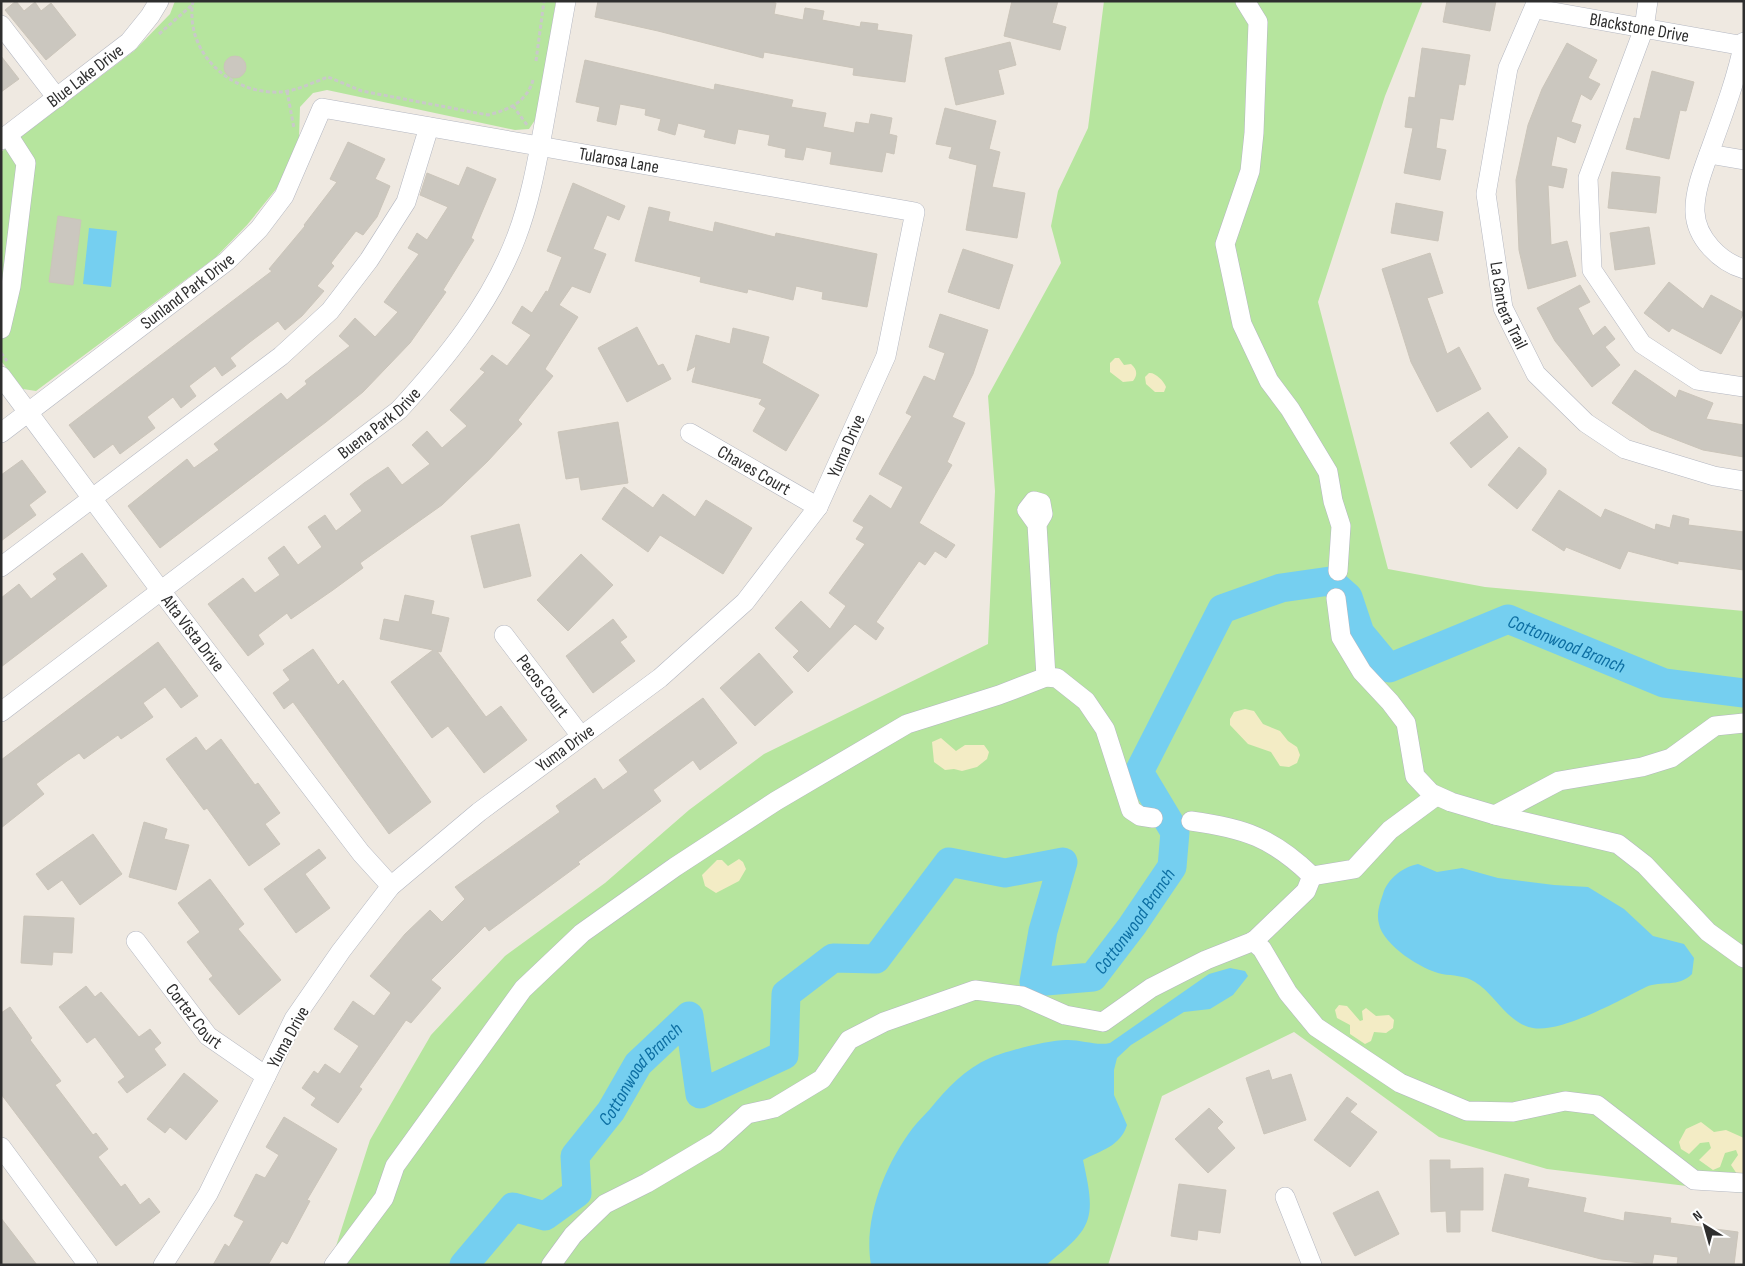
<svg xmlns="http://www.w3.org/2000/svg" width="1745" height="1266" font-family="'Sofia Sans Condensed',sans-serif">
	<rect width="100%" height="100%" fill="#efe9e1"/>
	<path fill="#b6e59e" d="M175,1H556L537,117L529,129L515,130L327,90L313,93L300,107L299,138L281,183L247,225L216,257L36,391L23,389L1,361V152L134,51L170,14Z
		M1104,1H1423L1385,96L1318,302L1388,569L1485,587L1744,611V1193L1547,1169L1439,1137L1294,1032L1162,1096L1108,1265H330L370,1140L431,1035L505,956L605,883L689,810L764,754L988,644L995,491L988,396L1061,263L1051,226L1058,191L1088,128Z"/>
	<path fill="#f3ecc5" d="M1119,358L1124,365L1131,364C1137,369 1138,375 1133,381L1123,382L1110,372V363L1115,358Z
		M1149,373C1155,372 1164,381 1166,387L1164,392H1155L1146,384L1145,377Z
		M1245,709L1254,711L1263,724L1280,731L1288,741L1297,747L1300,755L1297,763L1289,767L1280,766L1271,752L1248,744L1230,725V719L1234,712Z
		M941,738L956,751L965,745H984L989,752L987,759L977,767L962,771L954,769L945,770L934,762L932,742Z
		M739,859L743,862L746,869L739,881L716,893L705,886L702,875L717,860H722L728,866Z
		M1339,1005L1347,1006L1360,1021L1363,1020L1362,1011L1366,1008L1376,1016L1389,1015L1394,1020L1393,1028L1386,1033L1374,1032L1371,1041L1365,1044L1350,1034V1025L1337,1018L1335,1010Z
		M1701,1122L1714,1132L1726,1130L1744,1138V1175L1737,1174L1731,1165L1738,1155L1736,1150L1725,1153L1720,1167L1713,1170L1699,1160L1711,1148L1709,1142L1700,1143L1689,1154L1681,1149L1679,1142L1686,1129Z"/>
	<path fill="#75cff0" d="M89,228L117,231L111,287L83,284Z
		M1418,864L1437,872L1462,868L1498,878L1554,885L1588,887L1624,909L1653,936L1684,944L1694,958L1692,974C1678,988 1662,980 1646,987C1620,1000 1562,1033 1533,1028C1508,1024 1495,994 1475,982C1464,975 1453,976 1442,974C1422,970 1383,945 1379,924C1376,914 1380,903 1383,894C1387,879 1403,867 1418,864Z
		M1230,968L1245,971L1248,976L1233,995L1210,1009L1184,1012L1131,1045L1117,1058L1114,1070V1095L1127,1125C1120,1147 1101,1150 1083,1160C1096,1219 1094,1227 1046,1265H871C863,1219 885,1165 912,1129C917,1122 924,1116 930,1109C946,1089 966,1068 990,1058C1006,1051 1052,1039 1068,1040C1082,1040 1097,1046 1110,1043L1209,974Z"/>
	<g fill="none" stroke-linecap="round" stroke-linejoin="round">
		<path stroke="#75cff0" stroke-width="29" id="s1" d="M464,1265L513,1207L545,1216L577,1193L575,1156L611,1111L638,1064L689,1016L700,1094L784,1055L786,994L833,958L876,959L949,862L1005,873L1063,862L1043,931L1034,982L1093,977L1132,926L1172,867L1175,832L1139,772L1222,609L1281,588L1330,581L1348,597L1360,633L1389,668L1508,619L1664,683L1744,693"/>
	</g>
	<path fill="#cbc7bf" stroke="#cbc5ba" d="M16,1L24,11L35,2L41,11L51,3L76,35L46,60L5,10Z
		M598,1H766L776,3L774,14L803,20L805,8L824,11L822,20L860,27L861,22L878,24L877,30L912,35L905,82L853,75L854,68L764,52L763,58L658,31L595,17Z
		M1012,1H1058L1052,23L1066,27L1060,50L1004,36Z
		M1447,1H1496L1490,31L1443,22Z
		M1010,42L1016,65L998,70L1004,94L956,105L945,58Z
		M1567,43L1597,60L1588,78L1600,84L1591,100L1581,94L1571,122L1581,125L1575,143L1557,136L1551,166L1567,169L1563,188L1548,185L1551,245L1567,241L1576,276L1528,289L1519,250L1516,180L1528,125L1542,89Z
		M1422,48L1470,55L1465,85L1459,84L1453,120L1440,118L1436,148L1446,150L1440,180L1404,173L1413,128L1405,127L1409,97L1415,98Z
		M1,56L19,79L1,92Z
		M224 67a11 11 0 1 1 22 0a11 11 0 1 1-22 0Z
		M585,60L714,90L715,84L793,100L791,107L826,113L823,127L854,133L856,122L869,124L871,114L892,118L889,134L897,136L894,154L886,152L882,172L830,164L832,152L806,147L803,160L785,157L786,149L768,145L770,135L738,129L735,144L704,137L706,130L678,123L675,135L658,130L661,119L645,115L646,109L620,104L616,125L597,121L600,107L576,102Z
		M1652,71L1694,82L1686,111L1680,110L1669,159L1626,149L1634,118L1640,119Z
		M945,108L996,121L989,149L1000,152L992,187L1025,193L1017,238L966,230L977,165L949,158L952,147L936,144Z
		M348,142L385,159L375,179L390,186L377,217L363,235L356,231L331,263L334,266L317,286L324,291L302,316L285,330L278,321L250,342L230,358L236,366L222,376L215,366L189,386L196,396L181,408L173,397L147,417L155,428L120,454L113,444L94,458L69,425L272,271L269,269L305,226L304,225L337,182L330,179Z
		M467,167L496,179L471,238L474,240L443,290L446,292L410,343L363,392L326,422L160,548L128,506L187,459L194,468L219,450L214,444L281,393L287,400L307,384L305,381L350,346L339,336L355,318L375,337L398,312L384,302L419,254L408,248L417,233L427,240L448,207L420,195L427,173L459,186Z
		M1612,172L1660,177L1656,213L1608,208Z
		M573,183L625,206L619,220L607,215L593,249L606,254L590,293L572,286L559,305L578,317L545,369L553,376L518,420L522,424L488,461L442,505L360,563L363,568L333,590L291,619L287,613L258,635L264,644L248,656L208,604L243,578L255,593L280,575L268,558L284,546L298,565L322,547L308,527L325,515L336,531L362,511L350,494L364,483L388,467L402,485L430,464L412,445L427,431L442,448L467,426L450,410L485,372L480,369L492,355L507,366L531,335L512,323L522,306L532,313L546,291L548,292L562,257L547,251Z
		M1396,203L1443,212L1438,241L1391,233Z
		M649,207L670,212L668,221L713,232L715,222L775,237L776,233L877,254L867,307L822,299L823,292L796,286L793,300L748,289L747,293L700,282L701,277L635,261Z
		M58,216L81,220L73,285L49,282Z
		M1649,227L1655,264L1615,270L1610,233Z
		M963,249L1013,265L999,309L948,292Z
		M1430,253L1443,293L1427,298L1447,354L1459,347L1481,389L1437,412L1411,362L1382,269Z
		M1669,282L1703,309L1711,295L1744,313L1721,354L1672,328L1669,332L1644,313Z
		M1580,285L1590,302L1578,308L1593,336L1605,326L1615,339L1605,347L1620,365L1592,387L1555,341L1537,308Z
		M940,314L988,330L973,374L952,417L965,423L947,462L952,465L919,523L955,545L946,558L935,551L925,565L919,561L876,622L884,628L876,640L855,624L808,672L793,657L799,651L775,628L801,601L830,629L846,606L829,593L865,544L856,539L864,527L853,521L870,495L891,509L903,487L879,474L912,416L906,413L924,376L935,381L945,353L929,347Z
		M637,327L658,366L663,364L671,379L627,402L598,348Z
		M733,328L769,337L762,363L819,395L786,451L753,431L766,408L759,404L762,399L692,382L696,366L687,371L696,335L730,344Z
		M1635,370L1676,398L1679,390L1713,403L1706,419L1744,425V457L1703,450L1651,430L1612,403Z
		M1488,412L1508,437L1471,468L1450,443Z
		M618,422L628,483L581,490L579,477L566,479L558,432Z
		M1519,447L1546,469V474L1517,509L1488,485Z
		M22,460L46,492L29,505L36,515L1,541V475Z
		M624,487L653,508L663,494L695,517L706,500L752,528L723,574L660,535L648,552L602,519Z
		M1559,490L1601,518L1605,509L1655,530L1656,524L1670,528L1673,515L1689,519L1688,525L1744,532V570L1678,561V564L1628,551L1620,569L1566,547L1564,551L1532,530Z
		M519,524L531,576L484,588L471,536Z
		M82,553L107,586L1,667V598L19,584L31,599L57,579L53,574Z
		M581,554L613,585L568,631L537,600Z
		M405,595L434,601L431,614L449,618L441,652L437,651L486,717L501,706L527,740L484,773L448,726L432,738L391,682L433,650L380,639L384,619L399,622Z
		M613,619L627,637L620,642L635,661L593,693L566,656Z
		M158,642L198,696L181,708L165,687L143,703L153,717L121,739L118,735L84,759L79,753L67,761L36,784L44,794L1,828V760Z
		M313,649L338,685L343,680L431,802L389,834L293,702L284,709L273,693L290,680L283,670Z
		M759,653L793,692L755,726L720,688Z
		M703,698L737,743L700,770L693,760L653,790L661,801L578,862L580,864L489,931L485,926L431,980L441,988L411,1023L406,1020L359,1087L362,1089L338,1123L311,1105L316,1098L302,1088L314,1071L318,1074L325,1064L340,1074L359,1046L334,1029L353,1001L374,1016L391,993L370,976L405,934L430,910L442,922L465,899L455,887L560,812L556,806L595,778L603,790L628,772L619,760Z
		M196,737L206,751L221,739L255,785L258,783L280,813L265,824L280,844L249,866L207,808L204,810L166,759Z
		M144,822L167,829L164,839L189,845L176,890L129,877Z
		M93,834L122,874L80,905L62,880L48,890L36,874Z
		M319,849L326,858L305,874L330,908L296,933L264,889Z
		M210,879L244,924L238,929L281,980L239,1015L209,979L213,976L187,942L200,932L178,903Z
		M24,916L74,918L72,953L53,952L52,965L21,963Z
		M86,986L95,997L101,992L139,1037L150,1029L161,1043L154,1049L166,1065L127,1093L118,1082L125,1077L95,1037L87,1043L59,1007Z
		M10,1007L32,1038L30,1040L61,1081L55,1085L93,1135L96,1133L108,1149L98,1157L121,1187L125,1184L140,1205L149,1198L160,1212L116,1246L1,1094V1013Z
		M1269,1070L1272,1080L1291,1074L1306,1120L1264,1134L1246,1078Z
		M184,1073L218,1101L186,1140L170,1127L165,1133L147,1119Z
		M1347,1097L1357,1104L1350,1112L1377,1132L1350,1167L1314,1140Z
		M1209,1108L1223,1122L1217,1128L1235,1148L1208,1173L1175,1139Z
		M284,1117L337,1149L307,1200L310,1201L287,1244L282,1241L268,1265H213L225,1244L229,1247L244,1221L234,1216L256,1174L265,1178L279,1155L266,1147Z
		M1430,1160H1450V1169L1483,1168V1210H1460V1232H1447L1446,1211L1431,1212Z
		M1505,1174L1529,1179L1527,1187L1586,1198L1583,1212L1624,1221L1625,1212L1671,1218L1670,1223L1738,1232L1734,1265H1677L1678,1257L1654,1254L1652,1264L1601,1259L1492,1231Z
		M1179,1184L1226,1190L1220,1233L1198,1230L1197,1240L1171,1236Z
		M1378,1191L1399,1234L1355,1256L1333,1213Z
		M1,1218L37,1265H1Z"/>
	<g fill="none" stroke-linecap="round" stroke-linejoin="round">
		<g stroke="#b4b7c1" stroke-width="20">
			<g id="minor">
				<path d="M1245,1L1258,22L1254,133L1250,171L1225,244L1242,324L1269,381L1290,409L1328,472L1333,501L1341,526L1338,571"/>
				<path id="s2" d="M1537,1L1508,68L1486,194L1503,308L1536,374L1586,423L1625,449L1714,476L1744,481"/>
				<path d="M1648,1L1644,28L1588,178L1592,270L1642,344L1697,380L1744,387"/>
				<path id="s3" d="M1536,9L1744,46"/>
				<path d="M1,25L57,98"/>
				<path d="M1744,42C1737,77 1724,112 1712,145C1705,165 1694,190 1695,212C1696,238 1720,262 1744,269"/>
				<path id="s4" d="M1,140L129,42L150,16L159,1"/>
				<path d="M1709,154L1744,160"/>
				<path d="M1,329L11,286L26,163L8,135"/>
				<path id="s5" d="M1,376L161,591L361,853L391,886"/>
				<path id="s6" d="M1,433L227,261L259,229L284,196L322,108L915,212L886,356L818,507L745,602L660,678L479,812L391,886L341,951L294,1019L208,1194L163,1265"/>
				<path id="s7" d="M690,433L818,507"/>
				<path d="M1037,524L1043,514L1041,503L1034,501L1027,510L1037,524L1046,677"/>
				<path d="M1,567L281,356L330,311L369,260L406,202L429,127"/>
				<path d="M1336,598L1341,637L1362,672L1390,702L1406,723L1415,776L1431,793L1451,802L1495,815L1559,781L1642,767L1671,758L1715,726L1744,723"/>
				<path id="s8" d="M504,635L581,736"/>
				<path id="s9" d="M1,712L399,410C446,359 491,303 516,238C530,202 537,162 544,124C551,83 559,42 566,1"/>
				<path d="M1495,815L1618,844L1645,865L1708,932L1744,958"/>
				<path d="M1191,821C1244,828 1273,838 1312,876L1354,869L1390,830L1436,796"/>
				<path id="s10" d="M136,941L208,1036L266,1076"/>
				<path d="M1253,941L1262,949L1288,993L1316,1027L1400,1083L1467,1111L1513,1112L1565,1101L1597,1105L1694,1180L1744,1183"/>
				<path d="M1,1147L88,1265"/>
				<path d="M1285,1197L1312,1265"/>
				<path d="M334,1265L384,1198L395,1166L523,989L582,933L675,867L776,801L907,724L999,695L1046,677L1057,678L1086,701L1105,729L1131,810L1140,816L1153,818"/>
				<path d="M551,1265L573,1235L605,1204L647,1183L716,1142L747,1114L774,1108L822,1079L849,1040L884,1022L975,990L1022,996L1065,1015L1103,1022L1151,988L1206,960L1254,941L1306,891L1312,876"/>
			</g>
		</g>
		<path stroke="#c9c9c9" stroke-width="3" stroke-dasharray="4 2.5" stroke-linecap="butt" d="M193,1C184,53 231,95 281,92C296,91 314,82 328,77L362,91L488,115C508,110 527,102 533,80
			M159,34L192,5
			M536,61L544,1
			M287,91L294,128
			M513,106L527,125
			M1,353L7,361"/>
		<use href="#minor" stroke="#fff" stroke-width="19"/>
	</g>
	<g text-anchor="middle" stroke-width="4" stroke-linejoin="round" paint-order="stroke">
		<g font-size="18" fill="#2e2e2e" stroke="#fff">
			<text dy="6" stroke="none"><textPath href="#s3" startOffset="105">Blackstone Drive</textPath></text>
			<text dy="6" stroke="none"><textPath href="#s4" startOffset="106">Blue Lake Drive</textPath></text>
			<text dy="6" stroke="none"><textPath href="#s6" startOffset="768">Tularosa Lane</textPath></text>
			<text dy="6" stroke="none"><textPath href="#s6" startOffset="234">Sunland Park Drive</textPath></text>
			<text dy="6" stroke="none"><textPath href="#s2" startOffset="315">La Cantera Trail</textPath></text>
			<text dy="6" stroke="none"><textPath href="#s9" startOffset="476">Buena Park Drive</textPath></text>
			<text transform="translate(846 446) rotate(-66)" y="6">Yuma Drive</text>
			<text dy="6" stroke="none"><textPath href="#s7" startOffset="74">Chaves Court</textPath></text>
			<text dy="6" stroke="none"><textPath href="#s5" startOffset="321">Alta Vista Drive</textPath></text>
			<text dy="6" stroke="none"><textPath href="#s8" startOffset="64">Pecos Court</textPath></text>
			<text transform="translate(565 748) rotate(-36)" y="6">Yuma Drive</text>
			<text dy="6" stroke="none"><textPath href="#s10" startOffset="95">Cortez Court</textPath></text>
			<text transform="translate(288 1037) rotate(-61)" y="6">Yuma Drive</text>
		</g>
		<g font-size="19" font-style="italic" fill="#0d6fa3" stroke="#fff">
			<text dy="7" stroke="none"><textPath href="#s1" startOffset="1958">Cottonwood Branch</textPath></text>
			<text dy="7" stroke="none"><textPath href="#s1" startOffset="1192">Cottonwood Branch</textPath></text>
			<text dy="7" stroke="none"><textPath href="#s1" startOffset="291">Cottonwood Branch</textPath></text>
		</g>
	</g>
	<rect width="1745" height="1266" fill="none" stroke="#2e2e2e" stroke-width="5"/>
	<g transform="translate(1705 1226) rotate(323)" stroke="#ffffff" stroke-width="4" paint-order="stroke">
	<path d="M0-4L9 19L0 12L-9 19Z" fill="#2e2e2e"/>
	<text y="-8" font-size="14" font-weight="bold" text-anchor="middle" fill="#2e2e2e">N</text>
	</g>
</svg>
